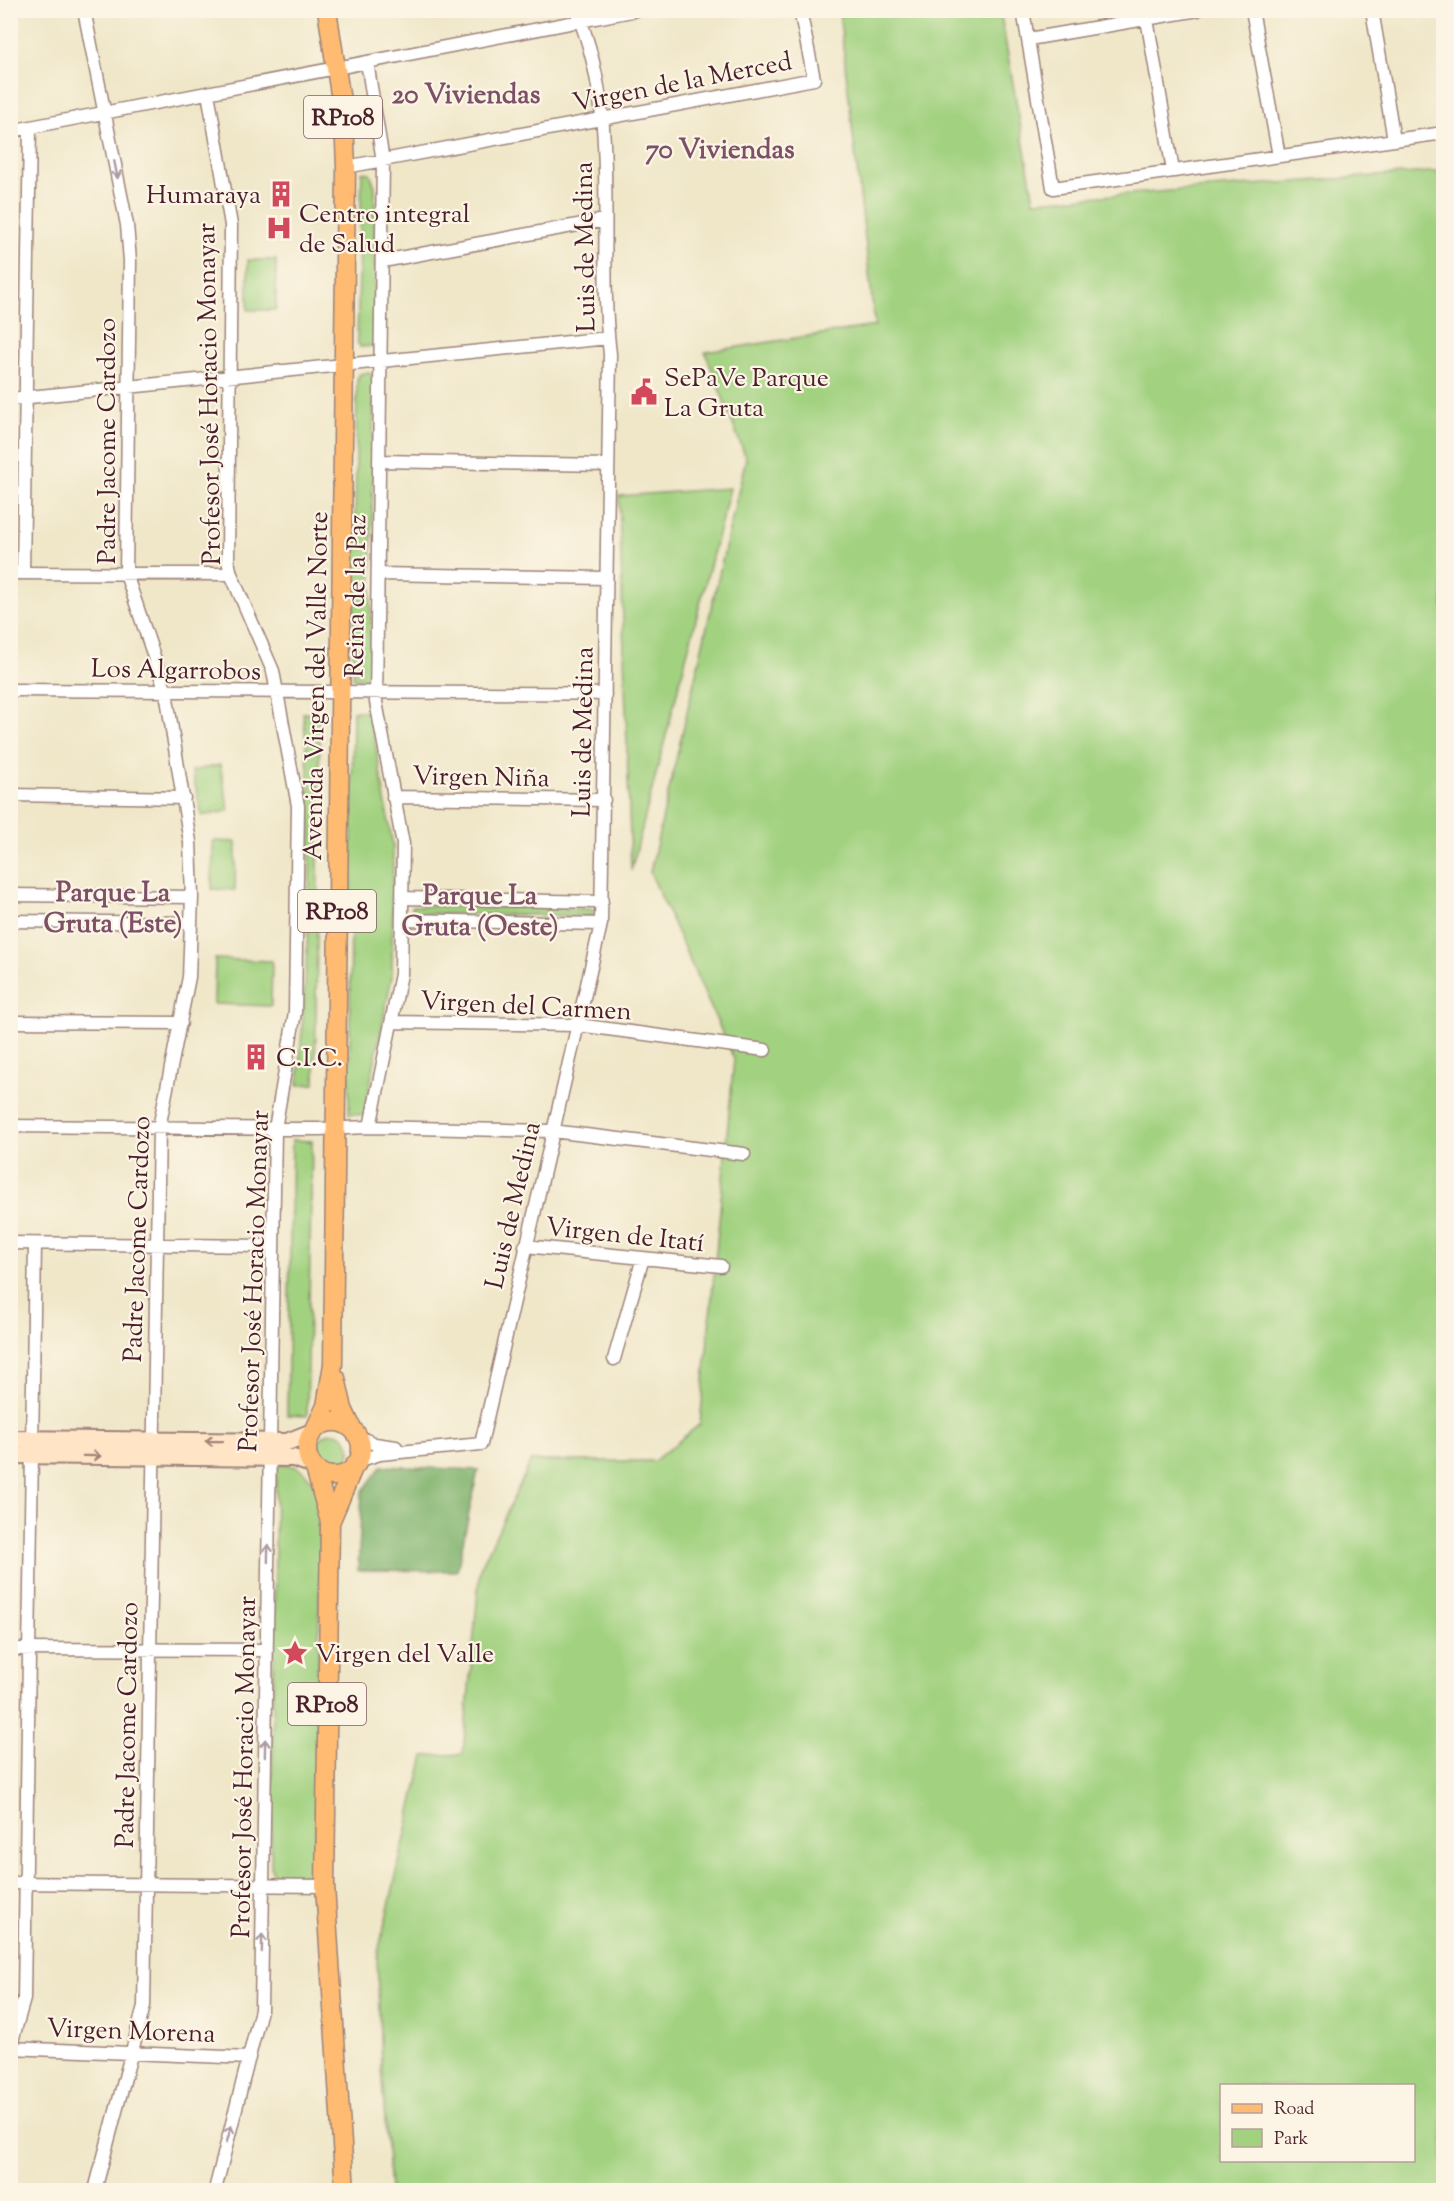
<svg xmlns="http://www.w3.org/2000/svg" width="1454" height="2201" font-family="'Sorts Mill Goudy',serif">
	<rect width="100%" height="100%" fill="#fcf5e5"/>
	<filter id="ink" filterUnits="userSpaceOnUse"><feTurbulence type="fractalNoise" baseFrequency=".0167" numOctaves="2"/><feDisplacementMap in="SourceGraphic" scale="12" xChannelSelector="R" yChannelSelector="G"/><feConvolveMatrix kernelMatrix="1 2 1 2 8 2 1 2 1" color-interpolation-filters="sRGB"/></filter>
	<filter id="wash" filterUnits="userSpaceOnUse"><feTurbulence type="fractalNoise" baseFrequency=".008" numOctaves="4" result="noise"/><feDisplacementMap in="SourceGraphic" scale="24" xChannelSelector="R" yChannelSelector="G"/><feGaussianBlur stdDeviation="1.35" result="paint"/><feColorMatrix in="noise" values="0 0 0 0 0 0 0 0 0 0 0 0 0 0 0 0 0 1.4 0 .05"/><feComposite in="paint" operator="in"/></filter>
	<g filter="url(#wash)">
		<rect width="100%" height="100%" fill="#f0e7c9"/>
		<path fill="#a2d280" stroke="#767856" stroke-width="1.5" fill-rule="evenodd" d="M839,11H1000L1034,201L1443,171V2190H390L381,2064L377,1957L424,1756L463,1754L480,1569L531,1461H654L700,1424L734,1059L650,872L746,458L705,352L875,326ZM1222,2086H1414V2160H1222Z
			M362,172L370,173L375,187L374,341L372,346L360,347L357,341Z
			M248,260H276V310H248Z
			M369,372L374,377L370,679L353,678L357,379L360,374Z
			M730,488L631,871L619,496Z
			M353,711L370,712L393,847L392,976L364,1115L349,1114Z
			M303,713L320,714L315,1084L298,1085C307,961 317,837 303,713Z
			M220,765L229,811L202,816L192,771Z
			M213,841L236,842L235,890L212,889Z
			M412,906L593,909V916L412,913Z
			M215,959L272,961L271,1006L214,1004Z
			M292,1140L312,1141L307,1416L287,1415Z
			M316 1450a17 17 0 1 1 34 0a17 17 0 1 1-34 0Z
			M283,1464C308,1466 315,1483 321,1504L315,1869C308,1880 285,1880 273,1874L271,1866L276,1472L278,1466Z"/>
		<path fill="#81b46e" stroke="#666a4c" stroke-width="1.5" d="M382,1466L478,1470L457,1571L358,1570L362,1492Z"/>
	</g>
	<g filter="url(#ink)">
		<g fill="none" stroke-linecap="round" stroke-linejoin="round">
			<g stroke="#9d837a" stroke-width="15">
				<path id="minor" d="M84,10L127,225L130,261L126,574L166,692L190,842L192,897L189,977L159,1128L144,2006L95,2190
					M1023,10L1053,188L1444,133
					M1252,10L1279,156
					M1372,10L1394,140
					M1147,19L1173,171
					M1029,39L1198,10
					M367,62L383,161L376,702L403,844L401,974L370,1127
					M208,93L231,225L228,561L231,574L273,671L298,806L295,1012L275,1129L261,2010L215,2190
					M10,131L637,10
					M346,167L814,79L800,10
					M383,261L605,220
					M10,399L608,338
					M379,461L608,465
					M10,573L231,574
					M23,573L30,128
					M378,574L606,578
					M10,690C209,692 407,691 605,694
					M10,795L184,798
					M393,797L604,800
					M10,895L192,897
					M403,898L602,902
					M403,920L601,924
					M10,921L191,923
					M10,1022L181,1023
					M392,1022L578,1025L765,1050
					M10,1126L319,1129L370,1127L552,1131L744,1154
					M10,1243L273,1246
					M525,1246L721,1266
					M614,1359L643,1258
					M357,1436L375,1444L396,1447
					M357,1461L380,1454L481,1444L601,924L610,354C596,240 623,119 576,10
					M10,1649L267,1650
					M10,1883L325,1886
					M10,2048L24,1999L35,1244
					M10,2048L249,2058"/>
			</g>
			<g stroke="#9d837a" stroke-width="20">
				<path id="secondary" d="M10,1439L287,1442L312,1432
					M10,1455L293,1458L311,1464"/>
			</g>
			<g stroke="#9d837a" stroke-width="21">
				<path id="primary" d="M336,1378L343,1409L353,1430
					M307 1449a27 27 0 1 1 54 0a27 27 0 1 1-54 0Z
					M315,1429L326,1406L333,1364L346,167L344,120L327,10
					M315,1468L330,1522L325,1886L345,2190
					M331,1520L354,1466"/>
			</g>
			<use href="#minor" stroke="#fff" stroke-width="12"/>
			<use href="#secondary" stroke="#ffe4c6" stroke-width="16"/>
			<use href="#primary" stroke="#ffbb71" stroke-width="18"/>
		</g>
		<defs><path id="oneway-shaft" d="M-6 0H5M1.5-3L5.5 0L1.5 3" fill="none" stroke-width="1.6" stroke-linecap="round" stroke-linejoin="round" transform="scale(1.5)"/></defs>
		<g stroke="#ae9aa0">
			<use href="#oneway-shaft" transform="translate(116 170) rotate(79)"/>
			<use href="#oneway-shaft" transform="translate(268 1553) rotate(-89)"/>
			<use href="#oneway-shaft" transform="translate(265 1748) rotate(-89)"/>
			<use href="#oneway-shaft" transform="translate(262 1943) rotate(-89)"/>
			<use href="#oneway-shaft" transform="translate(229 2134) rotate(-75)"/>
		</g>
		<g stroke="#a48278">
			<use href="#oneway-shaft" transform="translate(214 1441) rotate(-179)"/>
			<use href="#oneway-shaft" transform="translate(92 1456) rotate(1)"/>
		</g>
	</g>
	<defs>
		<g id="building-bare" transform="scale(2.07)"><path d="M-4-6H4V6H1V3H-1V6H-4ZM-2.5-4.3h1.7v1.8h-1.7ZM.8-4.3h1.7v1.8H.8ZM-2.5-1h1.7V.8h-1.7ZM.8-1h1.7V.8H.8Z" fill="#d1495b" stroke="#fcf5e5" stroke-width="2.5" paint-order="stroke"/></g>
		<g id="hospital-bare" transform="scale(2.07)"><path d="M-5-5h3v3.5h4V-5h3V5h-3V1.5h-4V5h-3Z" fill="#d1495b" stroke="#fcf5e5" stroke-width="2.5" paint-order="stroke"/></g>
		<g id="civic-bare" transform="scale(2.07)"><path d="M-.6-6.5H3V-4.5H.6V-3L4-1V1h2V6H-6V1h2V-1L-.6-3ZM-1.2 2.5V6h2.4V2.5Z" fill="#d1495b" stroke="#fcf5e5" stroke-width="2.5" paint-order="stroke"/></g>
		<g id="sight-bare" transform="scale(2.07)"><path d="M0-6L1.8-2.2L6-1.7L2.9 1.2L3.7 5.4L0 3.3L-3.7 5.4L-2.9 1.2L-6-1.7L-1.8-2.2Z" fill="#d1495b" stroke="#fcf5e5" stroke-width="2.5" paint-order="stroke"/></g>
	</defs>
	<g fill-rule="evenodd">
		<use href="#building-bare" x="281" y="194"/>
		<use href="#hospital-bare" x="279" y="228"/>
		<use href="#civic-bare" x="644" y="392"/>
		<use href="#building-bare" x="256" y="1057"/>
		<use href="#sight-bare" x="295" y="1653"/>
	</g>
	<g text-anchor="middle" stroke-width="4.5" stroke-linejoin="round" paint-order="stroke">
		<g fill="#fcf5e5" stroke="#7f5f63" stroke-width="1.5">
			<rect x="304" y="96" width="78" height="42" rx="4.5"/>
			<rect x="298" y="890" width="78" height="42" rx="4.5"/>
			<rect x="288" y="1683" width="78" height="42" rx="4.5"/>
		</g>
		<g font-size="24" font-weight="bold" fill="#4a1f2b">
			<text x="343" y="125">RP108</text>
			<text x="337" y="919">RP108</text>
			<text x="327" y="1712">RP108</text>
		</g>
		<g font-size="26" fill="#4a1f2b" stroke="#fcf5e5">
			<text transform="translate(682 81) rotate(-11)" y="9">Virgen de la Merced</text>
			<text transform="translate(584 247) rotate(-91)" y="9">Luis de Medina</text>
			<text transform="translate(208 394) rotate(-91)" y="9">Profesor José Horacio Monayar</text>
			<text transform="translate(106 441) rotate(-90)" y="9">Padre Jacome Cardozo</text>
			<text transform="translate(355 596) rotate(-89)" y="9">Reina de la Paz</text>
			<text transform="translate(176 669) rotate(1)" y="9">Los Algarrobos</text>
			<text transform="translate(315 686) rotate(-89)" y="9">Avenida Virgen del Valle Norte</text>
			<text transform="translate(582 732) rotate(-89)" y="9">Luis de Medina</text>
			<text transform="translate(481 776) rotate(1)" y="9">Virgen Niña</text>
			<text transform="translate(526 1005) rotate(3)" y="9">Virgen del Carmen</text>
			<text transform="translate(512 1205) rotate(-77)" y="9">Luis de Medina</text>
			<text transform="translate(625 1234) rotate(6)" y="9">Virgen de Itatí</text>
			<text transform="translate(136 1239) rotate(-88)" y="9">Padre Jacome Cardozo</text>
			<text transform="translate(253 1281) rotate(-88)" y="9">Profesor José Horacio Monayar</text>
			<text transform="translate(126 1725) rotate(-89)" y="9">Padre Jacome Cardozo</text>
			<text transform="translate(243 1767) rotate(-89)" y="9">Profesor José Horacio Monayar</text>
			<text transform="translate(131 2030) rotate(2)" y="9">Virgen Morena</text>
		</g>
		<g font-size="26" fill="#4a1f2b" stroke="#fcf5e5" text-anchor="start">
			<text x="261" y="203" text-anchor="end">Humaraya</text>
			<text x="299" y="222">Centro integral<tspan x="299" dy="30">de Salud</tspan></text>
			<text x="664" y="386">SePaVe Parque<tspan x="664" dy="30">La Gruta</tspan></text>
			<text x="276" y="1066">C.I.C.</text>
			<text x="315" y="1662">Virgen del Valle</text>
		</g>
		<g font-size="27" font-weight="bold" fill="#7c5168" stroke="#fcf5e5">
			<text x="466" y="103">20 Viviendas</text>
			<text x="720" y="158">70 Viviendas</text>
			<text x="113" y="901">Parque La<tspan x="113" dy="31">Gruta (Este)</tspan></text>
			<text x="480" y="904">Parque La<tspan x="480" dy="31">Gruta (Oeste)</tspan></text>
		</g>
	</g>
	<rect width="1454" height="2201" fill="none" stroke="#fcf5e5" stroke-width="36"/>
	<rect x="1220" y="2084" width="195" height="78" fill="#fcf5e5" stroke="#b59f9b" stroke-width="1.5"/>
	<rect x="1232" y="2104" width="30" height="9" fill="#ffbb71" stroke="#b59f9b" stroke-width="1.5"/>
	<text x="1274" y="2114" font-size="18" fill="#4a1f2b">Road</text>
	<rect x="1232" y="2129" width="30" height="18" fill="#a2d280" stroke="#b59f9b" stroke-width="1.5"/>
	<text x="1274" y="2144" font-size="18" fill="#4a1f2b">Park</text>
</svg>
